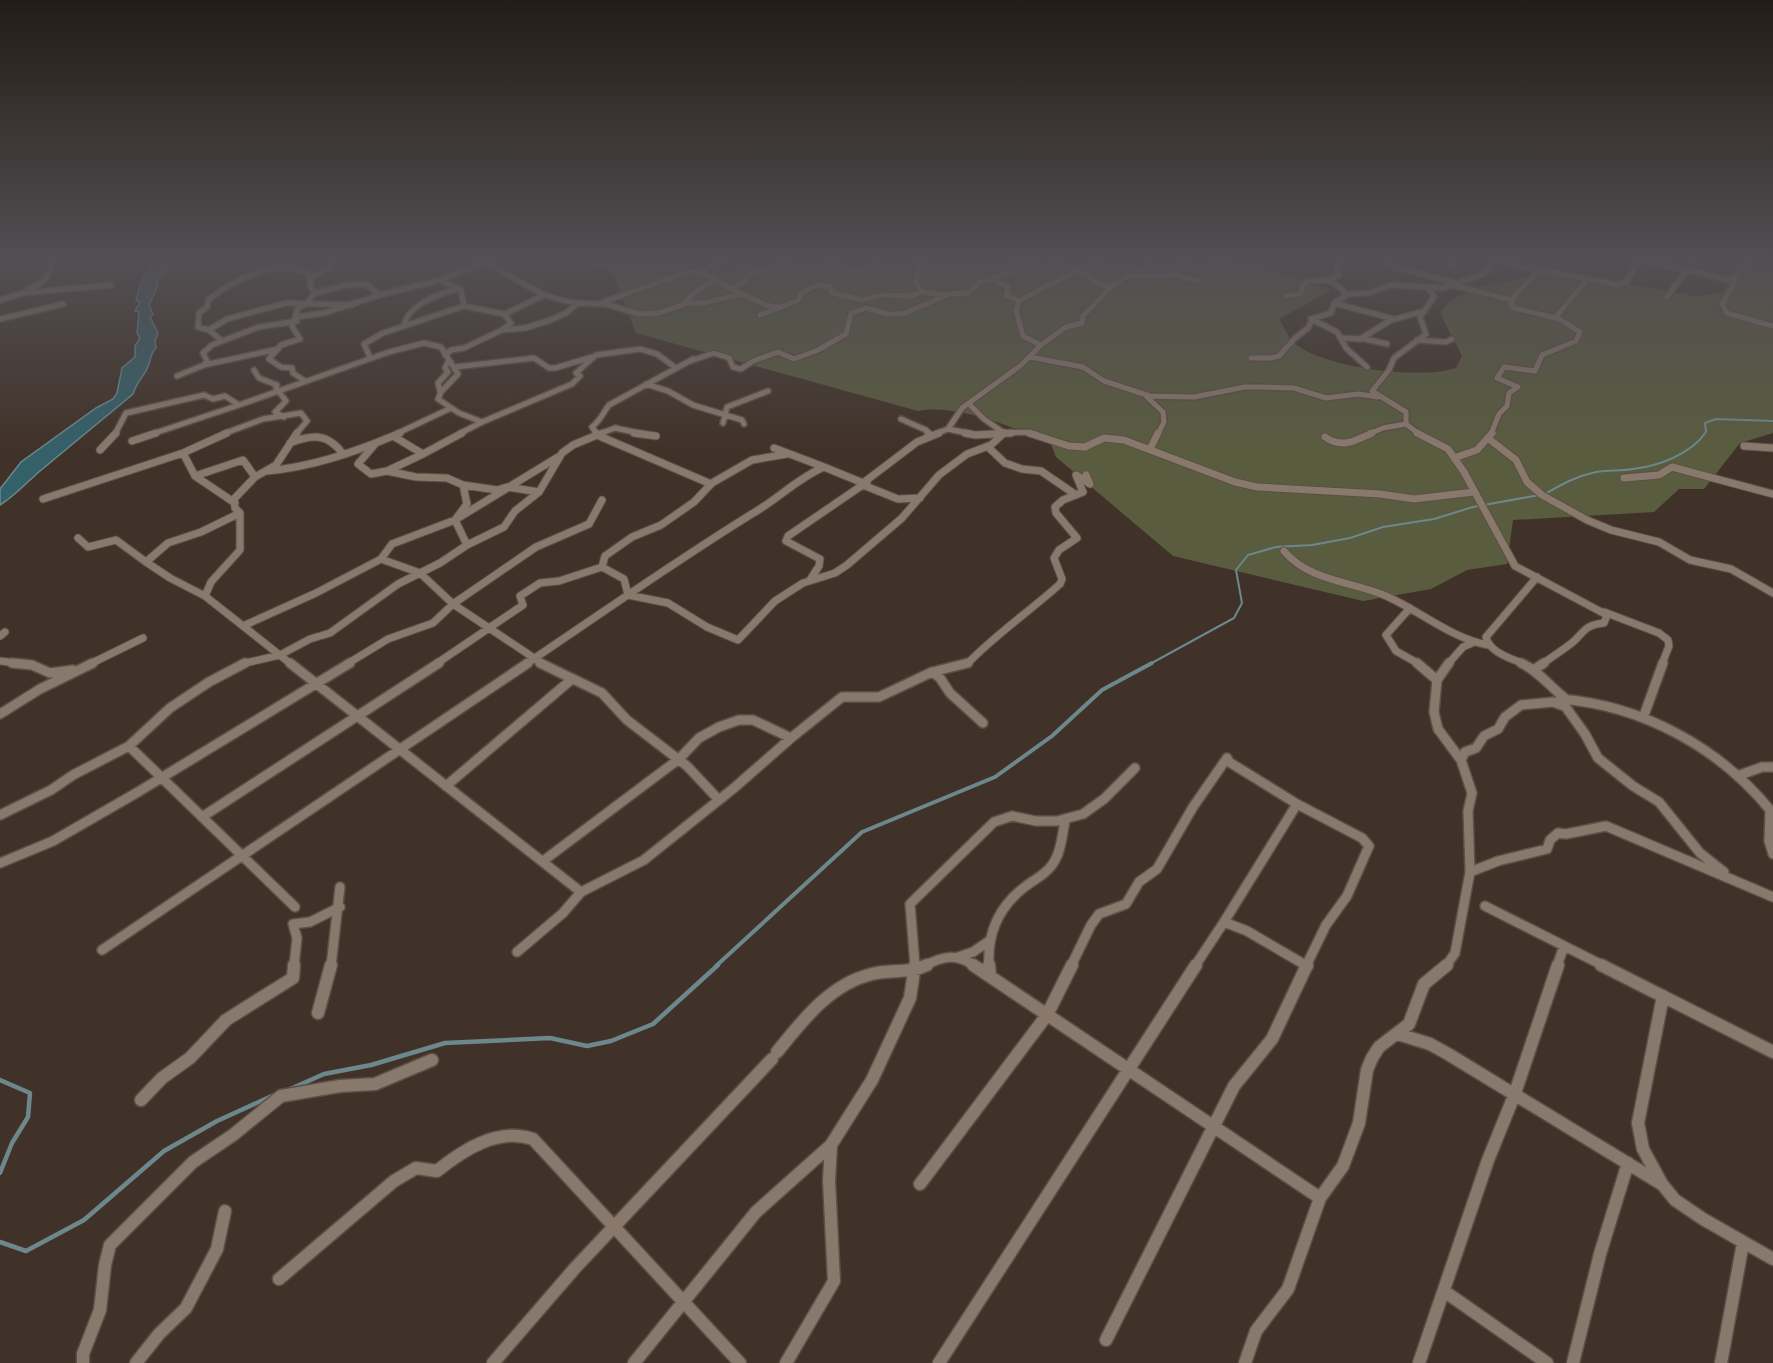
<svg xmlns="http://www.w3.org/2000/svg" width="1773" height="1363" font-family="'Noto Serif',serif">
	<rect width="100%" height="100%" fill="#403228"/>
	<path fill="#5a5c3f" d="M580,259H741C726,260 700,257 689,268L694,271L702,272L730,269L746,264L761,268L779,259H1227L1251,264L1332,290L1279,319C1284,326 1288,338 1294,343C1323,368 1421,380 1456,368L1462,356L1440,313L1450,301L1471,289L1543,274L1621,283L1696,296L1723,292L1730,274L1738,270L1773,269V433L1740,443L1704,489H1679L1654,512L1513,520L1507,564L1467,570L1431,589L1363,601L1173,556L1056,457L1051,444C1014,428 959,403 918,411L636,333L613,273Z"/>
	<path fill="#34606a" stroke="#6c888d" stroke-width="1.5" d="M154,259H167L169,264L157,282V288L149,305L153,314L150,317L158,333L155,341L156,348C149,355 151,363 146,371C141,379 136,384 133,394L40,471C26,483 16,495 0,505V489L21,462L96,408L113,399L117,393L122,368L135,357V346L140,338L137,333L139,312L135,311L140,302L136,301L139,287Z"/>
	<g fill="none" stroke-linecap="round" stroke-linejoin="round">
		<path stroke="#6c888d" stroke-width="2" d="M1545,494C1562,484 1577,476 1596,472C1608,470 1621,471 1633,469C1659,466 1691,454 1706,432L1705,423L1716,419L1773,421
			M1150,664L1234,618L1242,603L1236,570L1248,555L1276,547L1312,545L1350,538L1383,527L1434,519L1473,507L1539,495"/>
		<path stroke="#6c888d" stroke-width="4" d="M716,966L862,832L995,777L1052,736L1102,690L1152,663"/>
		<path stroke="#6c888d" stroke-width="4.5" d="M0,1080L30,1093L28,1117L12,1143L0,1173
			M288,1090L324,1074L371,1065L445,1043L550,1038L587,1046L611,1041L653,1024L718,965
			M0,1242L26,1251L84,1220L164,1151L217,1121L274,1095"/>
		<g stroke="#5b4f46" stroke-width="8">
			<path id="street-far3" d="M827,259C844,270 865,278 879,259
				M924,259L919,263L916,283L922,292L944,295
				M1001,259L1023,265L1081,268
				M1052,259L1063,269
				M1196,259L1226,261L1237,259
				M1345,259L1337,267L1339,275L1329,280L1344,291L1345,296L1334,303L1331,313L1311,319L1337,332L1346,348L1367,367
				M1384,259L1396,267L1455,283
				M1453,259V266
				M1497,259L1519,266L1619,285L1627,281L1640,259
				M1639,259L1733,281V286L1722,304L1727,313L1773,326
				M488,262C518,280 543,300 578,303
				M1537,268L1538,271C1529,283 1515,289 1511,305L1513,308L1556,318
				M1077,271C1090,276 1097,284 1110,288
				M706,274L707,268L726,259
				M1131,276L1174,275L1198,281
				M1180,276L1175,266L1197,259
				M992,279L1008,287L1006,295L1019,301L1016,310L1023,336L1041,345
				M1733,281L1743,265L1754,259
				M1452,285L1512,300
				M28,290C40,284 52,277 51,262L55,259
				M315,293L347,285L366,284L380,295
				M1346,294L1369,293L1391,285L1443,288L1484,274L1496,260
				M1285,296L1300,294L1303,290L1302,285L1308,281L1329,280
				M1667,297L1695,259
				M0,300L23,293L111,285
				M1019,301L1081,268L1096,264L1101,259
				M603,302L688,272L706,274L731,289
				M1334,303L1394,319
				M684,304L693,294L716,279
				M464,306L504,314L511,323L502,330
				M777,307L766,305L731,289L746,280L747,276L793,259
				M505,314L542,296
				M760,315L799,300L801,293L818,285L830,287L832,293L862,300L882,295L911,296L922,292
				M296,317L324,313L380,295L440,280L483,263L477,259
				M0,319L63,304
				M404,326C407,305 440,293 458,289
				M209,330L198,327L199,313L207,307L208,300C235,279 280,255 312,276
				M1342,338L1365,339L1387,344
				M1360,339L1391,320L1425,311
				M1417,340L1446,342L1452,339
				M222,341L259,327L297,321
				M445,355L451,350L464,348L502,330L525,328L548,321L566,313L578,303L606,304L639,314L659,313L688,303H703L743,294
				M370,357L364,344L383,333L464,306L461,290L440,280
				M1030,357L1083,367L1104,381L1150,396L1194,397L1245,387H1259L1294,388L1326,398L1358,394L1378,397
				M1251,358H1270L1279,356L1295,338L1308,328L1312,320
				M690,361L714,353L729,358L733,367L741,369L753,361L778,352L794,359L818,350L846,334L851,313L866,308L888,314H903L949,294L969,293L978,283L1011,272L1015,263
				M204,365L278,349
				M455,367L534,358L549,368H555L592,357
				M254,370L259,378L277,385L276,388L286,401L275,412L284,417
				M177,376L204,365L207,361L203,353L212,345L222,341L209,330L227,319L286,303L352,305
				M305,381L293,373L292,368L281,367L269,359L281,345L300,339L292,326L298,308L307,303L315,293L311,288L310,278L330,267L336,259
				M646,384L668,391L693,405L742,420L744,424
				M440,391L438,383L448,372L445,368L448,362
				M1147,397L1163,412L1164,422L1158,434
				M971,402L970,405L984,419L1004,433L1003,434
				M901,419L926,430L929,434
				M723,423L727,407L768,391
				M948,429L962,408L1020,366L1041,345L1066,327L1082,323L1083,316L1114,284L1149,264L1151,259
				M115,434L126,413L204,395L213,399L225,396L239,405L389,352L424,343L441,347L458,374L441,392L438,399L459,413L482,422
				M152,434L239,405
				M223,434L263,419L301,413L307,421L296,434
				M396,434L451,408
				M459,434L482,422L572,384L580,376L576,373L596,355L640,349L657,354L676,368
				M597,434L592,427C600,421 603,413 609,405L693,359
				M599,434L615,428L644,434
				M935,434L948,429L972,434
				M986,434L1025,432L1036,434
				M1369,434L1383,428L1406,424
				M1419,434L1406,424V412L1372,391L1389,370L1394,358L1426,334L1420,317L1434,297L1428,288
				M1491,434L1499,414L1507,406L1509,393L1518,387L1497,378L1504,367L1535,371L1542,355L1576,341L1580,332L1556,317L1588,278"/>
		</g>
		<g stroke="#5b4f46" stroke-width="9">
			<path id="street-far2" d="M227,433L183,453L195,476L243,460L255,477
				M400,433L393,436L423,454L387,471L416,477L447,478L463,485L497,490L507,487L539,492
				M634,433L656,436
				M928,433L930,435
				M965,433L975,435L1011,433
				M1029,433L1069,446L1085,447L1104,438L1124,440L1235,482L1257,487L1380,494L1414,499L1474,492
				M1417,433L1448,449L1464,472L1515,566L1607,615L1604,623C1585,625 1585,631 1573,642C1563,650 1552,657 1542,664
				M597,435L711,484
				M597,435L603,433
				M1325,437C1342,449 1355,441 1372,433
				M1489,439L1516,460L1527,482L1542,495L1587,520L1611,530L1659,542L1690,560L1731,569L1773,593
				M132,441L156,433
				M290,443C312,434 328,433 343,454
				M375,444L358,464L371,474L387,471
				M1744,446L1773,448
				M988,447L1005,463L1022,469L1041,471L1076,495
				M774,448L824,467
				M1150,449L1158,433
				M100,450L116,433
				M423,454L462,433
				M1454,458L1477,450L1492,433
				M267,471C311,467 352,453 393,436
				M195,476L235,503
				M255,477L276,465L297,433
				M1624,478L1659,475L1672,467L1773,494
				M863,485L898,499L920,498
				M43,499L183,453
				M78,538L88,547L116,540L146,562L168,543L201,532L240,513
				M467,545L504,527L515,511L539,492L562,453L573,445L597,435L596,433
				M1284,551C1309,581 1350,581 1384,595C1419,610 1450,638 1488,645
				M381,559L392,544L455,520L558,457
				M146,562L170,578L205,596L291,664
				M602,567L605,556L632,537L661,525L694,502L712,483L752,460L787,454
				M810,580L819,566L820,559L786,541L788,536L867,482
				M205,596L211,582L240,550V513L235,508L234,499L255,477
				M1410,608L1386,635L1396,651L1419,664
				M1604,612L1659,633L1668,640L1669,646L1662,664
				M243,626L316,593L381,559L420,573L453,604L543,664
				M0,636L5,632
				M0,661L24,664
				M90,664L143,638
				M241,664L280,655L310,639L330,633L398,584L440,563L467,545L455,520L467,504L463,485
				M347,664L388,639L433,623L453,604L536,547L589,524L602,500
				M436,664L523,605L520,596L540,583L559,581L602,567L624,579L628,595L668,603L707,627L738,640L775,601L803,583L835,573L847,565L902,518L939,475L967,454L991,445L1004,433
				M526,664C602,613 677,560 755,512C779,498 798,478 824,467L863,483L917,442L939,433
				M964,664L968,663C996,634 1030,611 1060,584L1062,579L1054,558L1059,550L1077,538L1056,513L1055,507L1063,500L1083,492L1076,475L1090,484L1086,475
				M1448,664L1463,647L1472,643
				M1524,664C1510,658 1490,653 1486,637L1537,577"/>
		</g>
		<g stroke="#5b4f46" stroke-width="12">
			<path id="street-far1" d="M12,663L32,665L50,673L73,670
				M290,663L581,892
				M540,663L602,693L627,720L687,766L719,800
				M1417,663L1437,680
				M1521,663C1539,671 1550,687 1566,699
				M1535,669L1544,663
				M932,672L940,678L950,693L983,723
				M1560,699C1641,705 1719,747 1770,810L1769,841L1773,854
				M1560,699L1585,734L1598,758L1633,786L1659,802L1700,853L1724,872
				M0,714L40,689L93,663
				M1643,718L1663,663
				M129,746L295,907
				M1461,760L1465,752L1476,748L1484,736L1498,729L1505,717L1521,705L1553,702L1564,706
				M1740,775L1762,767H1773
				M446,786L572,679
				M0,815L51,790L73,775L129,746L170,708L209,682L245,663
				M202,817L439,663
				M543,861L679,759L699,738L719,727L739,720H753L791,738L842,697H879L932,672L968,663
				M0,863L53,841L138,792L350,663
				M1470,872L1498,861L1547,849L1550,840L1558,833L1566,834L1606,826L1773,897
				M1485,906L1604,966
				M1224,922L1297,804
				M102,950L528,663
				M517,952L563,913L581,892L644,860L734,788L791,738
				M958,957L973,952L989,941
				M294,966L297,938L293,924L310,922L340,907
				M331,966L340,887
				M915,966L910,904L994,822L1012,816L1036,821H1057L1083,814L1104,799L1135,768
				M924,966C943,956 956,953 975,966
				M989,966C987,933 999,906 1026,886C1035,879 1045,875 1052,865C1061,853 1062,836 1065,821
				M1071,966L1091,925L1099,914L1126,904L1139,882L1157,869L1193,807L1227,758L1229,762L1297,804L1362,838L1369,846L1347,896L1326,925L1306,966
				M1195,966L1224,922L1247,931L1307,966
				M1446,966L1455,953L1470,872L1468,811L1472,793L1461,760L1438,729L1434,712L1437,680L1449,663
				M1557,966L1564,946"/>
		</g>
		<g stroke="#5b4f46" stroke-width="15">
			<path id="street" d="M973,965L1320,1198
				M989,965L990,976
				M1305,965L1307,966
				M1601,965L1773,1052
				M1663,996L1638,1123L1643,1149L1662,1184L1675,1200L1703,1219L1773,1259
				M318,1013L331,965
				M1398,1034L1430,1044L1448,1054L1660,1183
				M777,1052C803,1020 830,984 872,974C891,969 909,974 927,965
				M141,1100L162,1078L190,1058L226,1020L293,978L294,965
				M920,1184L1047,1015L1072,965
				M279,1279L394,1181L416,1168L437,1171C463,1150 498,1127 533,1139L740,1363
				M1444,1291L1547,1363
				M1106,1340L1234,1086L1272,1039L1307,965
				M83,1363V1354L100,1310L105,1265L110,1245L193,1162L233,1135L281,1096L340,1086L375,1084L432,1060
				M136,1363L159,1334L186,1308L217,1249L225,1211
				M493,1363L575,1268L772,1059
				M634,1363L756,1212L831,1145
				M786,1363L834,1281L829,1181L831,1145L872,1080L910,998L915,965
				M939,1363L1196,965
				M1245,1363L1256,1331L1288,1289L1320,1198L1343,1166L1359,1123L1367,1070L1372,1058L1379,1047L1409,1024L1424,984L1447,965
				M1419,1363L1488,1160L1514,1096L1558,965
				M1573,1363L1600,1254L1628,1163
				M1721,1363L1743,1243"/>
		</g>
		<use href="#street-far3" stroke="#89796d" stroke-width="5"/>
		<use href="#street-far2" stroke="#89796d" stroke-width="7"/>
		<use href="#street-far1" stroke="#89796d" stroke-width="9"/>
		<use href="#street" stroke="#89796d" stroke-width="12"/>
	</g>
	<linearGradient id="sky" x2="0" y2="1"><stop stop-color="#231c16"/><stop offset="0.58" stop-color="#534f53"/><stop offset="1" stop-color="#534f53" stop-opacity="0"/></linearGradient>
	<rect width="1773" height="450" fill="url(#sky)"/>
</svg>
